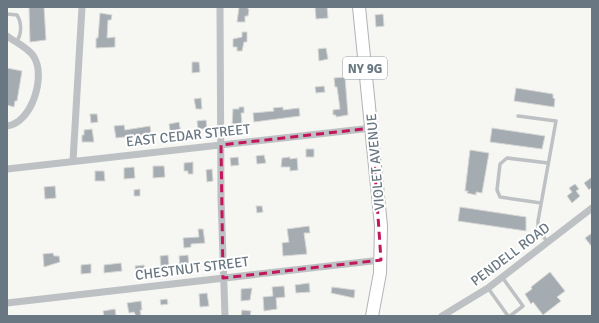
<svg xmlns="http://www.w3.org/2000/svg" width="599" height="323" font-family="Signika,sans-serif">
	<rect width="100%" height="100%" fill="#f6f6f3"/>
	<path fill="#a5acb1" stroke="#d7d7d5" d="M29,7H44L46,40L30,42Z
		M239,7H247L249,10L248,16H245V22H237Z
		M315,7H327L328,18L316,19Z
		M100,13L112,15L111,20H108L107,38L115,37V47L96,48V38H98Z
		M383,14L384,26L376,27L375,15Z
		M242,32H247V42H244L242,51H237V47H233V39L242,37Z
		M326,48L328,59L319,61L318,49Z
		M192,62H199L200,72L192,73Z
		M7,68L22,71L17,101H15L14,107L7,105Z
		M345,77L348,115L336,117V115H333V110L340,109L337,87H335L334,78Z
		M324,86L325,92L316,93L315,87Z
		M516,88L553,94V98L555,99L554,107L514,101Z
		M201,98L202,109H196L194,99Z
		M239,107H244V113H241L242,124L232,125L233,109H239Z
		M283,107V110L299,108L300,116L254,122L253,113L274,111L273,108Z
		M90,114H97L98,122L91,123Z
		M206,120L207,128L198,130L197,121Z
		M179,122L181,134L171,136L169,124Z
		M124,125L125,130L150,126L151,134L116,138L114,126Z
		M492,128L545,136L542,149L490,142Z
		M92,129L94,142H82V135H84V130Z
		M306,149H314V157H306Z
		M470,150L489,153L482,193L476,192V195L467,193L468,191H465Z
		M264,155L266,163L257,164L256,156Z
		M238,157L239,165L231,166L230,158Z
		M290,157V159L297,158L298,170L290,171V167H281L282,158Z
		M193,162V174H188V171H184V163Z
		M153,166H164L165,177L153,178Z
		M134,167L135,178L124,179V168Z
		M212,169L213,181L207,182L206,170Z
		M95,171H104L105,181H95Z
		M592,177V187L589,190L584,183Z
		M575,184L579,189L576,191L580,196L572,203L567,196L572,192L569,188Z
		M55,186L56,198L45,199L44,187Z
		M140,189V196H134V190Z
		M256,206H262L263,212L257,213Z
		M460,207L526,217V231L458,221Z
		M309,226L310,233H304L307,254L283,256L282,243L289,242L287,229Z
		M198,229H203L205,243L191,244V247L184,248L183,238L199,237Z
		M592,233V247L585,238Z
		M53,253L54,256H59L60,262L44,267L43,254Z
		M168,255L169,266L161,267L160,256Z
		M188,255L189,266L180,267L179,256Z
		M121,263L122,271L104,273V265Z
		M91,264V273L81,274V265Z
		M144,265L145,272L136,273L135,266Z
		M550,272L565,291L557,297L561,301L543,315L533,302L531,304L525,294L532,289L531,287Z
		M309,283L310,292L296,293L295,285Z
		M284,286L285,297L276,298L277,309L264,311L263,297L273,296L272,287Z
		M332,287L355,290L354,298L331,293Z
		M252,288L250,300L241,301V289Z
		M207,293L209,306L200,307L199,294Z
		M167,299L168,304L161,305L160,300Z
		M141,301L142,310H140L141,315L136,316L134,312L129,313L127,303Z
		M115,309L116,316H104L103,311Z
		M242,310L251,311L250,316H241Z"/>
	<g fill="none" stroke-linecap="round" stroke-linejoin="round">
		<g stroke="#b1b5b8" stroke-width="14">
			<path id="primary" d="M359,7L381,226L380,273L372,316"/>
		</g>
		<path stroke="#bdc1c4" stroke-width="3.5" d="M7,14L17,15C22,23 22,35 16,42
			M518,116L556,121L538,221V228L547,242
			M541,203L500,197L497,190L500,164L507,158L548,163
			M502,277L523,306L510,316
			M488,288L508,316"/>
		<path stroke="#bdc1c4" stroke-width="7" d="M220,7L221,198L225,316
			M7,36C15,42 29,48 34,57C46,76 32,123 7,126
			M73,161L82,7
			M7,169L372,128
			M7,303L381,260
			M442,316L488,288L592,208"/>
		<use href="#primary" stroke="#fff" stroke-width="12"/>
	</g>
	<path fill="none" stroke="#c2185b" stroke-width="3" stroke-dasharray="8 5" stroke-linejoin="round" d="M372,128L381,260L223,278L221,145Z"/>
	<g text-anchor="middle" stroke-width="4" stroke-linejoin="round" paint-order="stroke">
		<rect fill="#fff" stroke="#95a0a7" stroke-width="1" x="343" y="57" width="44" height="22" rx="3"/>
		<g font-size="13" font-weight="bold" fill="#687781">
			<text x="365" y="73">NY 9G</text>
		</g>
		<g font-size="14" fill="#687781" stroke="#fff">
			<text transform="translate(188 135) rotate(-6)" y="5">EAST CEDAR STREET</text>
			<text transform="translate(375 162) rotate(-95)" y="5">VIOLET AVENUE</text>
			<text transform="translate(510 254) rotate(-37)" y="5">PENDELL ROAD</text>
			<text transform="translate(192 268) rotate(-7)" y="5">CHESTNUT STREET</text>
		</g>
	</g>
	<rect width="599" height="323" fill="none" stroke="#687781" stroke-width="16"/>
</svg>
